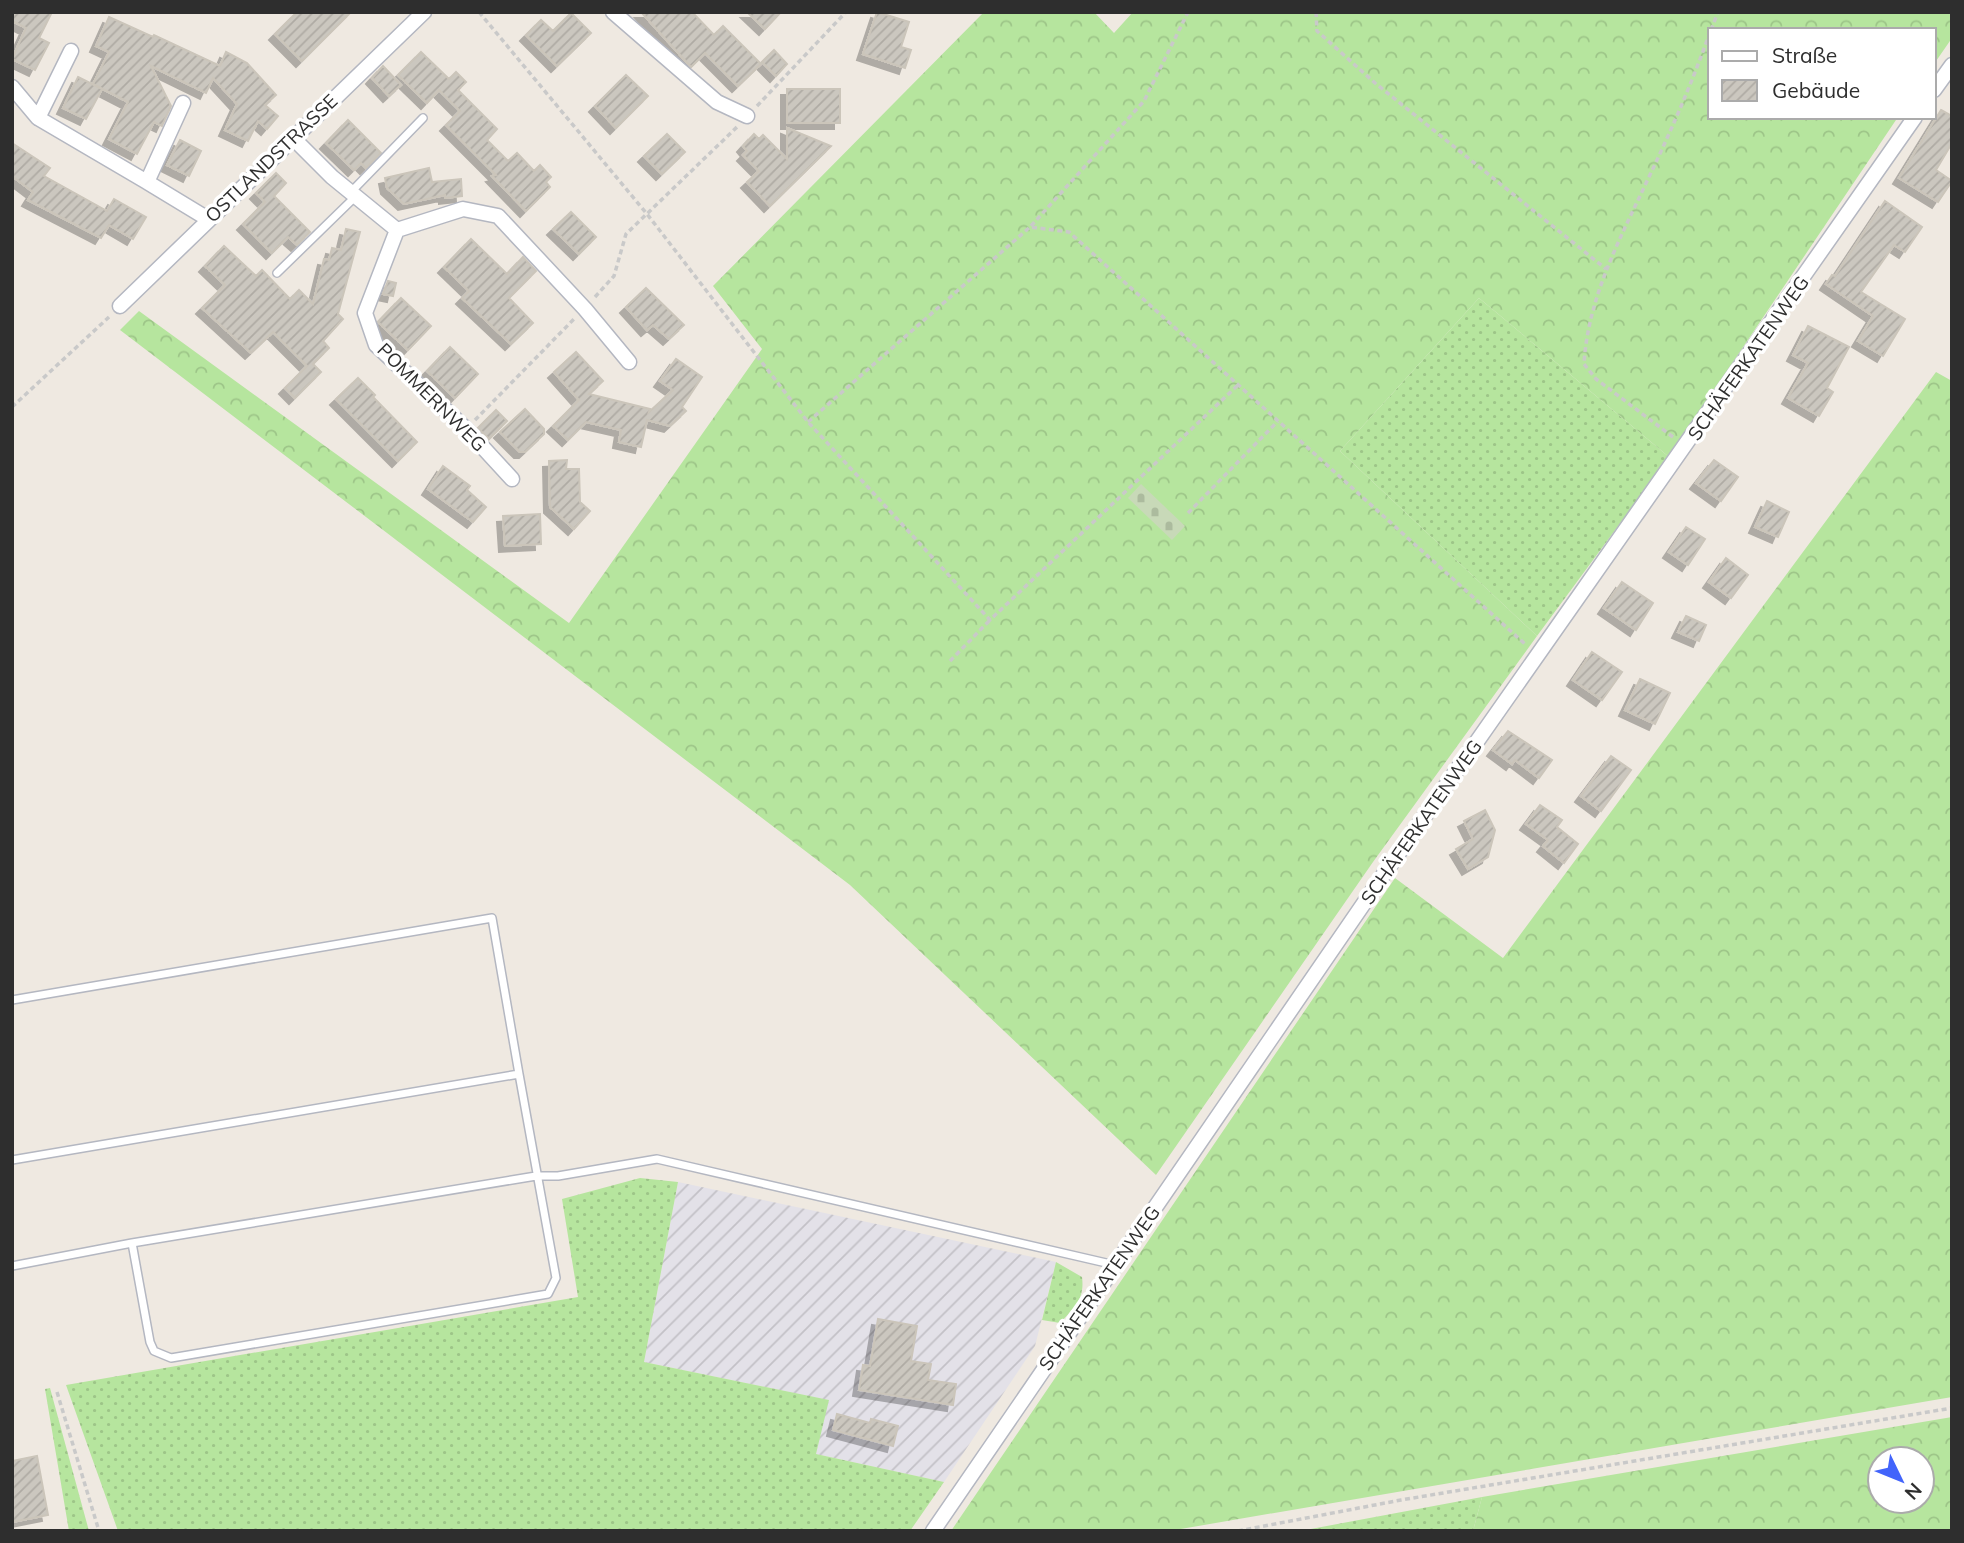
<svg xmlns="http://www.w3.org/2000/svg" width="1964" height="1543" font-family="Mulish,sans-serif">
	<defs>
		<pattern id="industrial-furrows" width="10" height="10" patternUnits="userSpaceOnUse" patternTransform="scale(1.75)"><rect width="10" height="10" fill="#e3e1e8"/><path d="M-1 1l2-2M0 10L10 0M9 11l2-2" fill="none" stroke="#c3c1c7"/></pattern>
		<pattern id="grass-dots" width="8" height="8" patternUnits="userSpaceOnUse" patternTransform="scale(1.75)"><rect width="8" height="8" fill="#b6e59e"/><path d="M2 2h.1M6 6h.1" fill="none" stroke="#9dc588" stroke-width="1.8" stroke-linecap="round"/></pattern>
		<pattern id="forest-crowns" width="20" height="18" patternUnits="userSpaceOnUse" patternTransform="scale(1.75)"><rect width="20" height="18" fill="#b6e59e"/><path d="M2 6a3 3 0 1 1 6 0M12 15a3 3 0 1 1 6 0" fill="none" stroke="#9dc588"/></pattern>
		<pattern id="cemetery-stones" width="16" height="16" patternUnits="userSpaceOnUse" patternTransform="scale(1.75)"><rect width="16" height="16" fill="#c8d9b8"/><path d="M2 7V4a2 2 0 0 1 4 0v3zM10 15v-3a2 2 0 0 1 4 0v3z" fill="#acbb9e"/></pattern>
		<pattern id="building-hatch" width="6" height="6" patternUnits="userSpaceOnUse" patternTransform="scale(1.75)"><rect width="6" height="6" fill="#cbc7bf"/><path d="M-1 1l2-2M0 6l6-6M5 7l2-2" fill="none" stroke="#afaba4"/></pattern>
		<filter id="shadow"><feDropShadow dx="-6" dy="6" stdDeviation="0" flood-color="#0004"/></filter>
	</defs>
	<rect width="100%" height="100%" fill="#efe9e1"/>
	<path fill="url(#industrial-furrows)" d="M678,1182L1056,1262L1035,1346L944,1482L816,1454L828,1400L644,1362Z"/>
	<path fill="url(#grass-dots)" d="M1479,298L1669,457L1537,636L1340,451Z
		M640,1178L678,1182L644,1362L829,1400L816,1454L944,1482L910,1531H118L66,1385L578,1297L562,1199Z
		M1056,1262L1082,1277C1085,1299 1074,1308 1060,1323L1042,1320Z
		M50,1388L89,1531H69L45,1389Z
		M1482,1497L1473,1531H1300Z"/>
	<path fill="url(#forest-crowns)" fill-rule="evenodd" d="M984,12H1094L1114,33L1133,12H1952V38L1934,64V30H1710V117H1898L1669,457L1479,298L1340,451L1537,636L1373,862L1156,1175L850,885L120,330L139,311L569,623L762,349L713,286Z
		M1936,372L1952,381V1397L1169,1531H951L1395,878L1503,958Z
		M1952,1417V1531H1473L1482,1497ZM1880,1459H1922V1501H1880Z"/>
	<path fill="url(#cemetery-stones)" d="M1141,484L1185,526L1172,540L1128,498Z"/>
	<path fill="url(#building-hatch)" stroke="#cbc5ba" stroke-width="2" filter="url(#shadow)" d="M12,12H52L39,38L49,43L35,70L12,59L26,28L12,21Z
		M297,12H351L302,61L275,34Z
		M641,12H692L714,35L723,26L761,64L738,86L705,53L691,67Z
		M747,12H781L765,29Z
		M877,12L909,22L901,47L911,50L905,68L863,54Z
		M571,13L591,33L557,66L526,35L541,20L553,31Z
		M109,17L153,37L154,35L220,66L226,52L247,63L276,95L265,105L278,116L267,129L258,121L248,141L225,130L237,104L213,78L206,93L151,66L171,106L162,126L154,122L137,154L109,139L128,102L93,84L109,52L96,46Z
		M774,50L787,64L776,76L762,62Z
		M421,52L449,79L456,72L466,82L458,90L497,129L487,140L508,161L517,153L534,171L540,165L551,177L546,182L550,187L526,211L492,176L496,175L446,125L460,111L439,90L427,103L398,75Z
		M383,66L401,85L389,96L372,78Z
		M626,75L648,96L616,128L595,106Z
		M78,77L102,89L86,119L63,108Z
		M787,89H840V123H787Z
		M1941,110L1952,116V143L1936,170L1952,181L1938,202L1899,178Z
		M348,120L381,153L366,168L361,163L354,170L326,143Z
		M787,128L831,146L770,206L747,182L759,171L743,155L747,151L743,146L754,134L759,139L763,135L787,159Z
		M667,134L685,152L662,174L644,156Z
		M180,140L201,151L189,176L167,165Z
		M12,143L50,168L44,176L107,211L114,199L146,217L133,239L109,225L101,238L28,200L33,192L12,176Z
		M429,168L432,182L461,179L462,196L445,198V195L404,204L387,188L385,178Z
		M276,173L286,183L274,196L310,232L297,245L288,237L272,253L243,224L265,202L256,193Z
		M1885,201L1922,227L1905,252L1894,245L1861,292L1905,319L1883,356L1858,341L1873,316L1826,284L1832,275L1835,276Z
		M571,212L596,237L579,254L553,229Z
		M346,229L360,232L338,314L343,319L323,341L329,348L313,364L321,372L295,398L285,388L307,366L273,332L251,353L202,308L225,285L205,266L224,246L256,276L262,270L290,299L299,290L313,304L324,259L329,260L332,248L341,250Z
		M471,239L507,274L523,257L536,271L509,298L533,323L511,344L462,298L469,291L444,267Z
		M388,281L396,283L393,296L383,294Z
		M646,288L684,325L669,339L653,325L647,330L626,307Z
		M401,298L431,326L408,350L378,322Z
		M1808,326L1849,347L1827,388L1833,392L1819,416L1788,398L1808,363L1793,355Z
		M450,347L478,374L455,398L427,371Z
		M576,352L603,381L589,394L650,409L649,412L673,390L660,381L676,359L702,377L682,407L686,411L670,426L647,420L641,447L619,442L621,430L586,422L568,440L553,426L579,400L554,372Z
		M358,378L375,395L373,397L417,442L398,461L336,399Z
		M525,409L544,429V434L525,452H520L500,432Z
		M496,410L507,421L489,439L478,428Z
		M567,460L566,469H579L580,502L590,511L574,529L550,507L549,461Z
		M1714,460L1738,477L1721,501L1696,483Z
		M443,466L470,486L467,490L486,507L473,522L428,489Z
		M1767,501L1789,512L1778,537L1755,527Z
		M540,514L541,544L505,546L503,516Z
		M1686,527L1705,539L1688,565L1669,552Z
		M1726,558L1748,575L1731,598L1709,582Z
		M1622,582L1653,603L1636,630L1604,608Z
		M1686,616L1706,625L1699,641L1678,632Z
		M1592,652L1622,672L1602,700L1573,680Z
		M1640,679L1670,693L1655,724L1625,710Z
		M1508,731L1552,760L1539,778L1515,760L1512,764L1493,750Z
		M1611,756L1631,770L1601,811L1581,796Z
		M1540,805L1562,820L1557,827L1578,844L1564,863L1543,846L1548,840L1526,824Z
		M1485,810L1495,830L1488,857L1468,869L1456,849L1473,839L1464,821Z
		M878,1319L917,1326L911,1361L931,1364L928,1380L956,1384L953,1405L859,1390L863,1365L870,1366Z
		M837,1414L870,1423L871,1419L898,1426L893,1446L833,1430Z
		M37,1456L48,1515L12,1522V1461Z"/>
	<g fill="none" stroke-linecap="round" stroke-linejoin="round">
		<g stroke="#b4b7c1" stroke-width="10">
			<path id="lane" d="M351,192L423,118
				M277,273L355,197
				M12,1000L492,918L519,1074
				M12,1160L519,1074L556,1278L548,1294L171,1358L154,1351L150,1342L132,1243L536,1176H558L657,1159L1115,1265
				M12,1266L132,1243"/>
		</g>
		<g stroke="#b4b7c1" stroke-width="17">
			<path id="street" d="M613,12L717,102L747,116
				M12,87L38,118L71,51
				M1934,90L1952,65
				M38,118L147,182L183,103
				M293,138L332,177L397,230L365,313L376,345L466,429L512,479
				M147,182L208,219
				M397,230L463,209L498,216L585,309L629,362
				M120,306L424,12
				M933,1531L1384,874L1915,117"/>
		</g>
		<path stroke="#c9c9c9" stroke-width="3.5" stroke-dasharray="5 3.5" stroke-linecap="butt" d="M479,12L647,214L808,422L990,620L1238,385
			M1316,12L1317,31L1375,83L1606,269
			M1711,30L1718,12
			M757,106L846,12
			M1031,226L1144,101L1188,12
			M595,297L614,276L626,234L737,127
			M12,407L109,317
			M475,420L575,318
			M808,422L1030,227L1069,232L1525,644
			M1673,437L1596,379L1584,364C1588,297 1620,239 1648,179C1671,131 1692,83 1710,32
			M1188,513L1278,421
			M950,661L990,620
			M57,1392L99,1531
			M1238,1531L1401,1500L1952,1408"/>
		<use href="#lane" stroke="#fff" stroke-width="7"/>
		<use href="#street" stroke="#fff" stroke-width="14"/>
	</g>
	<g text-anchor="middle" stroke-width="7" stroke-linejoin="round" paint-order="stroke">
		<g font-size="19" fill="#2e2e2e" stroke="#fff">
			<text transform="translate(271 158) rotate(-44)" y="7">OSTLANDSTRASSE</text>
			<text transform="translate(1748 358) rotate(-55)" y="7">SCHÄFERKATENWEG</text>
			<text transform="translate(432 397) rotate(45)" y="7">POMMERNWEG</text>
			<text transform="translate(1421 822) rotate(-55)" y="7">SCHÄFERKATENWEG</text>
			<text transform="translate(1099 1288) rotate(-55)" y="7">SCHÄFERKATENWEG</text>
		</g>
	</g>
	<rect width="1964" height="1543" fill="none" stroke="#2e2e2e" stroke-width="28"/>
	<rect x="1708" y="28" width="228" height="91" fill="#ffffff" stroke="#ababab" stroke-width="2"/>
	<rect x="1722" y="51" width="35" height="10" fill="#ffffff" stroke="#ababab" stroke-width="2"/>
	<text x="1772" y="63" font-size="21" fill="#2e2e2e">Straße</text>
	<rect x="1722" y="80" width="35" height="21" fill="url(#building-hatch)" stroke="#ababab" stroke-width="2"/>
	<text x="1772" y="98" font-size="21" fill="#2e2e2e">Gebäude</text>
	<g transform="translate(1901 1480) rotate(133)"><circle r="33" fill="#ffffff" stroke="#ababab" stroke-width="2"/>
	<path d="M0-5L12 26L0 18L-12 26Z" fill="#4264fb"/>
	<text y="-10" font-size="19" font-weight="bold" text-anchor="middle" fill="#2e2e2e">N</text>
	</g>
</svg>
